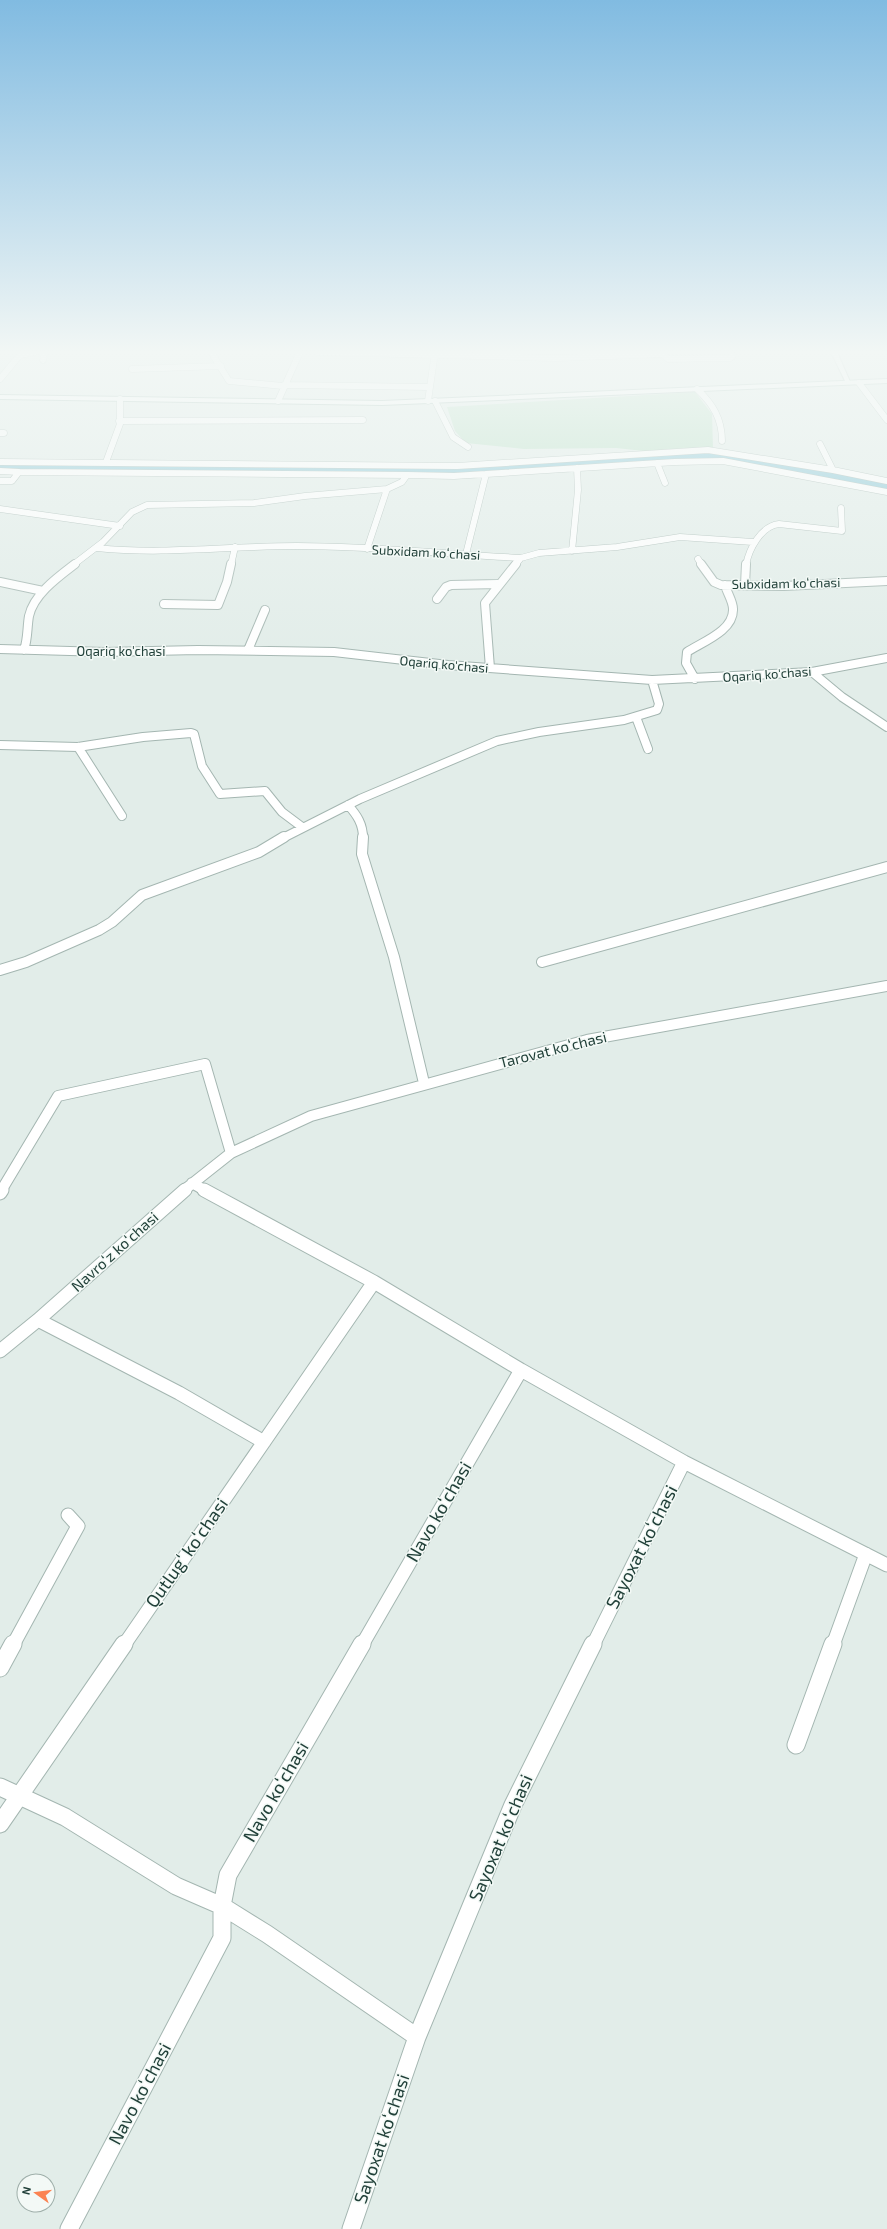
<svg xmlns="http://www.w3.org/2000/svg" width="887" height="2229" font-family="'Exo 2',sans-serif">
	<rect width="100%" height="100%" fill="#e2ede9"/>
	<path fill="#b9e0c6" d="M695,392L712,414L713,449L653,452L616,448L524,449L466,443L455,431L447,407Z"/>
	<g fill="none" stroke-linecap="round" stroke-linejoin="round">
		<path fill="#86c6d6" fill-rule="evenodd" d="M706,452L873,479L887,484V492L871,486L706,460L450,476L0,472V464L450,468Z"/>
		<g stroke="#a4b6b1" stroke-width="7">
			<path id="minor-far4" d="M41,352L44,355L43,360
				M211,352L229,381L283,386
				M318,352L555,358L663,354L668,359L730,358L732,357L731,352
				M132,369L221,366
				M0,379L20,355L35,352
				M859,383L887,420
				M284,385L429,387
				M697,389C713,404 722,419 722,441
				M278,401L300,352
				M428,401L435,352
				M435,401L453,437L468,447
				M119,421L363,420
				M0,433H4
				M0,462L457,466L708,450L833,470L820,444
				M106,462L120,424V399
				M657,463L665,483
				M833,470L887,481
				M0,471L19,472L12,481H0
				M19,472L407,475
				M0,509L120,526
				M97,548C164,555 230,546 297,546C371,546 447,554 521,558L539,553L617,547L680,537L753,542
				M367,549L387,489L402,482L407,475L454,476L675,462L723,461L887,492
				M572,551L578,490L577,468
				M466,554L486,474
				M698,559L702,565
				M73,565L103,542L132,512L147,505L254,503L305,496L387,489
				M231,565L235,547
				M515,565L521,558
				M746,565C749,549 761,526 779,524L842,531L841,508"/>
		</g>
		<g stroke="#a4b6b1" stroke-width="10">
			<path id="minor-far3" d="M701,564L714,582L721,585L784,586L887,581
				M0,582L43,591
				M745,585L746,564
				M437,599L446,587L451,585L498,584
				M164,604L218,605L227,582L231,564
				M0,649L105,652L198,650L334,652L448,665L652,680L812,672L887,658
				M24,650C28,639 27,627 29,616C34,594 58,577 75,564
				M248,650L265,610
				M490,668L485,603L516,564
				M812,672L842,697L887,727
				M695,679L686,663L687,652C702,642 734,631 733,609C733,601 727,593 725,585
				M636,717L648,749
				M0,745L78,747L143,737L191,733L194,734L202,766L220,794L265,791L282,812L302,827
				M78,747L122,816
				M348,805C357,815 363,824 363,838
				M283,838L360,799L497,741L539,732L624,720L657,710L659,704L652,680"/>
		</g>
		<g stroke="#a4b6b1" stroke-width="12">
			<path id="minor-far2" d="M363,837L362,854L394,957L424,1083
				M542,962L887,867
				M0,970L26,962L99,930L112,922L142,895L259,852L284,837
				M192,1183L206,1191
				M1,1191L58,1096L205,1064L231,1153
				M183,1191L231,1153L311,1116L587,1040L887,986"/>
		</g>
		<g stroke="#a4b6b1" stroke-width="15">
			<path id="minor-far1" d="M204,1190L374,1282L521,1370L684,1462L887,1565
				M0,1193L2,1190
				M38,1320L179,1393L264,1442
				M0,1351L38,1320L185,1190
				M13,1645L78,1526L68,1515
				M124,1645L374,1282
				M362,1645L521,1370
				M593,1645L684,1462
				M833,1645L866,1554"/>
		</g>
		<g stroke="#a4b6b1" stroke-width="19">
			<path id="minor" d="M0,1668L13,1644
				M796,1745L833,1644
				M0,1787L65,1817L176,1886L222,1906L267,1934L417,2037
				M0,1824L124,1644
				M69,2229L222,1938V1906L228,1875L362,1644
				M351,2229L417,2037L513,1805L593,1644"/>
		</g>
		<g stroke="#a4b6b1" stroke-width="2">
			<path id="tertiary" d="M831,352H837L851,384L846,383Z"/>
		</g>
		<g stroke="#9fbab2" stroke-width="2">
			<path id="secondary" d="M887,379V383L382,405L0,399V395L382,401Z"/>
		</g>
		<use href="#minor-far4" stroke="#fff" stroke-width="6"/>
		<use href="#minor-far3" stroke="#fff" stroke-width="8"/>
		<use href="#minor-far2" stroke="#fff" stroke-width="10"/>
		<use href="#minor-far1" stroke="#fff" stroke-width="13"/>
		<use href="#minor" stroke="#fff" stroke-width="17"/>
		<use href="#tertiary" fill="#fff" fill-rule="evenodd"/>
		<use href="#secondary" fill="#fff" fill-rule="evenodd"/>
	</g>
	<linearGradient id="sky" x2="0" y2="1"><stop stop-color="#81bbe1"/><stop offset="0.53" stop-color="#f2f7f5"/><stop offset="1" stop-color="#f2f7f5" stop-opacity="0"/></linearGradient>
	<rect width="887" height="664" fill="url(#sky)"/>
	<g text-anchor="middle" stroke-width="3" stroke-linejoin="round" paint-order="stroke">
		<g font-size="13" fill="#214039" stroke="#f3f9f6">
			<text transform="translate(426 552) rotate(3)" y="5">Subxidam koʻchasi</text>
			<text transform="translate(786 583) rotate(-1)" y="5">Subxidam koʻchasi</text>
			<text x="121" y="656">Oqariq ko'chasi</text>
			<text transform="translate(444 664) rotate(5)" y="5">Oqariq ko'chasi</text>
			<text transform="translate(767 674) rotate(-4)" y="5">Oqariq ko'chasi</text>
		</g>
		<g font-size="15" fill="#214039" stroke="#f3f9f6">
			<text transform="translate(553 1050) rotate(-14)" y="5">Tarovat koʻchasi</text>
			<text transform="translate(115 1252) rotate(-42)" y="5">Navroʻz koʻchasi</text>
		</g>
		<g font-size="18" fill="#214039" stroke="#f3f9f6">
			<text transform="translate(439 1512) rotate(-60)" y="6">Navo koʻchasi</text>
			<text transform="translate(642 1547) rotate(-63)" y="6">Sayoxat koʻchasi</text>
			<text transform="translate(187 1553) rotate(-55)" y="6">Qutlugʻ koʻchasi</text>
			<text transform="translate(276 1792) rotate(-60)" y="6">Navo koʻchasi</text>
			<text transform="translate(501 1838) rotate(-67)" y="6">Sayoxat koʻchasi</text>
			<text transform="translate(140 2094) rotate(-62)" y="6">Navo koʻchasi</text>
			<text transform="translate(382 2139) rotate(-71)" y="6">Sayoxat koʻchasi</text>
		</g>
	</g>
	<g transform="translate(36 2193) rotate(284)"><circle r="19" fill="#f3f9f6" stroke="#9fafaa"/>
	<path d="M0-3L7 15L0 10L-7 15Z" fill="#fb8352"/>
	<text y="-6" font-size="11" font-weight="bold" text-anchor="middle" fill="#214039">N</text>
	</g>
</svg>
